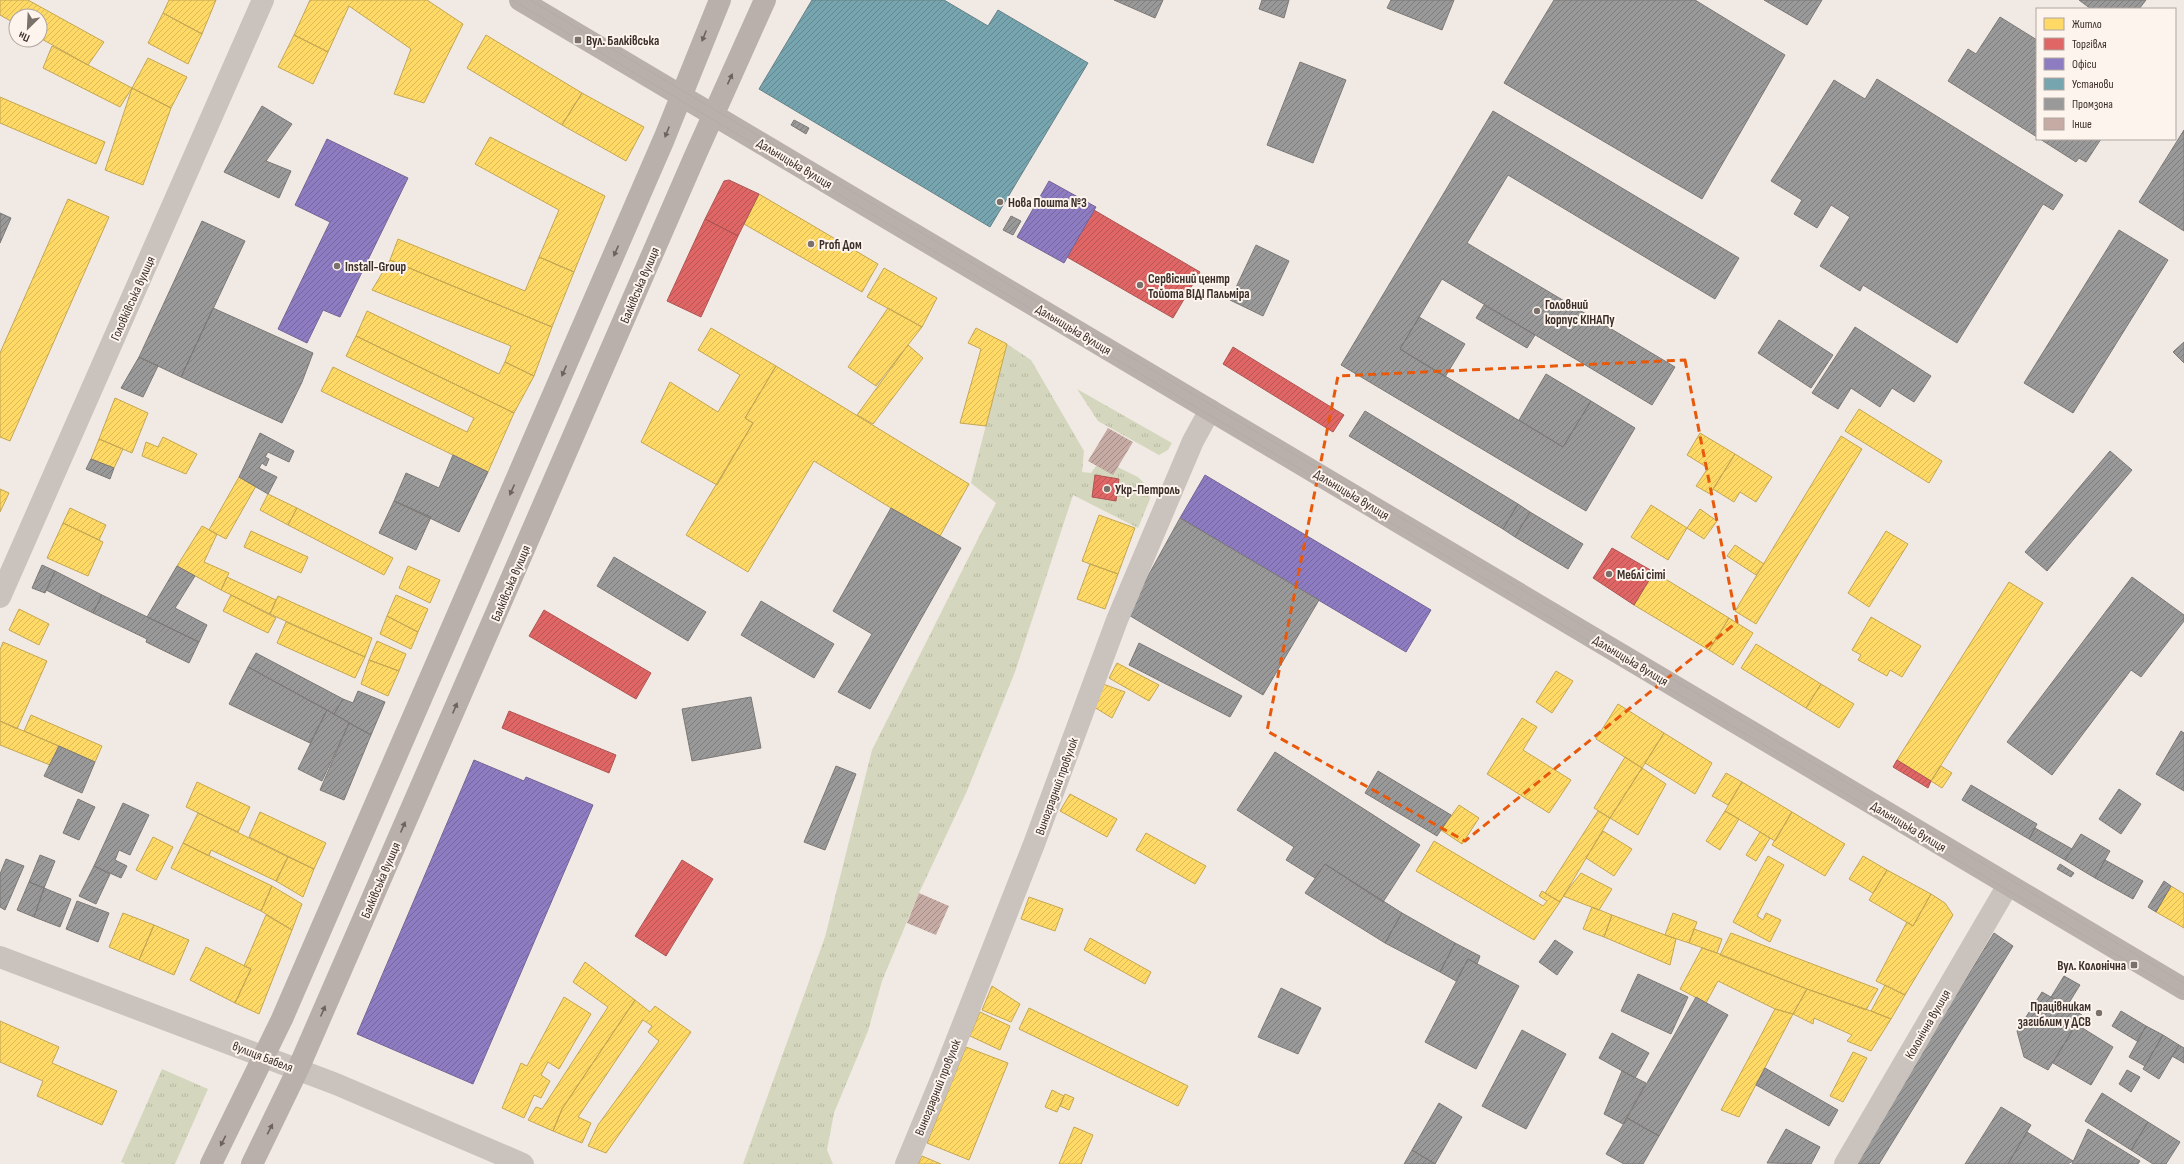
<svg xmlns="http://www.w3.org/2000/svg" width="2184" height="1164" font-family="'Sofia Sans Condensed',sans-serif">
	<defs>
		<pattern id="grass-tufts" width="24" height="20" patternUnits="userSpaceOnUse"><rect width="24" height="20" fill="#d4d7bd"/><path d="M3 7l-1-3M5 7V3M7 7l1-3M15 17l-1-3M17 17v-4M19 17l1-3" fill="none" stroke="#b7b9a2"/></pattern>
		<pattern id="homes-hatch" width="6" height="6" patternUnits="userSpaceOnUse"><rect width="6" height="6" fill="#ffd966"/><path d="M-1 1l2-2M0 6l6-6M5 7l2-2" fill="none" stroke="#dbbb58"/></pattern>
		<pattern id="shops-hatch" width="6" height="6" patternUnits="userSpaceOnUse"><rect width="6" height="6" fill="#e06666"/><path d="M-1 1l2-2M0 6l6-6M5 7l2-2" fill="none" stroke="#b75454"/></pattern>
		<pattern id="offices-hatch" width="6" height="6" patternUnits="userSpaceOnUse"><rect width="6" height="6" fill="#8e7cc3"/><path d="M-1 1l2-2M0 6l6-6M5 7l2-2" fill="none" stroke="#75669e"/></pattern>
		<pattern id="public-hatch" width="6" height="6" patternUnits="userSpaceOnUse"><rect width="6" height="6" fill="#76a5af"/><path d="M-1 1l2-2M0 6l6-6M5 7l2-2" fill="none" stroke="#62878e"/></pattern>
		<pattern id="industry-hatch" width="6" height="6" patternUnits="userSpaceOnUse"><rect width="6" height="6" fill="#999"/><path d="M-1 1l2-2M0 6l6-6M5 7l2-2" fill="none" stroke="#7e7d7d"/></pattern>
		<pattern id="building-hatch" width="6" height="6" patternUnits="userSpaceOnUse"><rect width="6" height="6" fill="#c6aba4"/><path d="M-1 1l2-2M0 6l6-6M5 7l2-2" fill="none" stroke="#a28c86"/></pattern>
	</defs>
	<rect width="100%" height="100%" fill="#f1eae4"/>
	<path fill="url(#grass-tufts)" d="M1007,344L1031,360L1084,451L1082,472L1091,473L1101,459L1138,477L1149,488L1150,499L1138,528L1073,495L1015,672L967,791L919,893L882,981L868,1031L834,1113L827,1150L833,1164H743L825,937L872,750L996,503L971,483Z
		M1077,389L1172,443L1168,450L1159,455L1098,421Z
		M162,1069L208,1089L175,1164H126L121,1162Z"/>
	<path fill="url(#homes-hatch)" stroke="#c4a654" d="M0,0H28L104,42L88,65L40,38V16H16V24L0,15Z
		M169,0H216L202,34L163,13Z
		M310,0H427L463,24L424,103L394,94L411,49L349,6L328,52L294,35Z
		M163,13L202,34L188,64L148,43Z
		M294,35L328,52L313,84L278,67Z
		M486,35L582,93L562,125L467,68Z
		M52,46L132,88L120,107L43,68Z
		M148,58L187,77L171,108L132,88Z
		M132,88L171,108L143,185L105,170Z
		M582,93L644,127L626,161L562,125Z
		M0,97L105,142L96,164L0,123Z
		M490,137L605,196L574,272L539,257L559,210L475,164Z
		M759,194L878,264L862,292L744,224Z
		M68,199L109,217L10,441L0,437V353Z
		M398,239L525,291L539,257L574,272L552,327L390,260Z
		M390,260L552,327L534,376L505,362L511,346L372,290Z
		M884,268L937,298L922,327L867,297Z
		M888,308L922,327L876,386L848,367Z
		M367,311L499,374L505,362L534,376L514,413L356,336Z
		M711,328L776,366L745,418L753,423L717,485L641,442L670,382L718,412L740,375L698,350Z
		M976,328L1007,344L986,426L960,423L981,349L968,343Z
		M356,336L514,413L488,472L321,391L333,367L467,432L474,418L346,356Z
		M908,345L923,358L873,424L857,415Z
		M776,366L969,484L940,536L891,508L814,461L748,572L686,535L753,423L745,418Z
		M115,398L148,413L132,453L99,439Z
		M1859,409L1942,461L1929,483L1845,431Z
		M1700,433L1735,454L1710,494L1696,486L1708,468L1687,455Z
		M1841,436L1862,449L1756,624L1735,611Z
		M163,437L197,454L186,474L142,456L146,442L158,447Z
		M99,439L123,449L114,468L91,459Z
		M1735,454L1772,477L1756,502L1740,492L1734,502L1713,489Z
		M239,477L256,486L226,539L209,530Z
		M0,489L9,493L0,512Z
		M268,494L297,508L288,525L260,510Z
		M1651,505L1687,528L1668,560L1631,537Z
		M70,508L106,525L99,540L63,523Z
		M297,508L393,558L384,575L288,525Z
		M1700,509L1717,521L1704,539L1687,528Z
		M1099,515L1135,528L1118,574L1082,561Z
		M63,523L103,542L88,576L47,558Z
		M202,526L217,534L204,562L229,573L221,590L177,566Z
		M251,531L308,557L301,573L244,547Z
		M1886,531L1908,544L1869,607L1848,593Z
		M1735,545L1764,564L1756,575L1727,556Z
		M1090,564L1118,574L1105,609L1077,599Z
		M408,566L440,580L430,603L399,588Z
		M1654,572L1729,618L1709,650L1634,605Z
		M227,577L276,600L270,614L221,590Z
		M2009,582L2043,603L1931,781L1897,760Z
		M231,595L276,618L268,633L223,611Z
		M396,595L428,609L418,632L387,616Z
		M278,596L372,638L365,657L270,614Z
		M19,609L49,624L39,645L9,630Z
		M387,616L418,632L411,649L380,634Z
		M1871,617L1921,646L1902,677L1890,670L1887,676L1858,660L1861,655L1852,650Z
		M1729,618L1753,633L1733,665L1709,650Z
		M286,622L365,657L355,678L277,643Z
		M377,641L406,654L399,671L369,660Z
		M3,642L47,661L17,729L0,721V650Z
		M1756,644L1821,684L1806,708L1741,668Z
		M369,660L399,671L388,696L361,684Z
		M1117,663L1159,685L1149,701L1109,678Z
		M1556,671L1573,681L1552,713L1536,702Z
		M1103,684L1125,692L1112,718L1094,707Z
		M1821,684L1854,704L1839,728L1806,708Z
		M1618,704L1664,733L1642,768L1596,739Z
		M31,715L102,746L95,762L24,731Z
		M1522,718L1537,727L1523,750L1571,780L1549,813L1487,774Z
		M0,721L59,746L50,765L0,745Z
		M1664,733L1712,763L1695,794L1645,763Z
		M1625,757L1642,768L1610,818L1594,808Z
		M1941,766L1952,773L1942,788L1931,781Z
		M1642,768L1666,784L1638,835L1610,818Z
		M1726,773L1742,782L1728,805L1712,796Z
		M197,782L250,807L238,832L186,807Z
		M1742,782L1792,812L1775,841L1725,811Z
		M1070,794L1117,819L1107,837L1060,811Z
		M1459,805L1479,818L1462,844L1441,830Z
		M1598,811L1610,818L1560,902L1545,893Z
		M1725,811L1739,819L1720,850L1706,841Z
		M260,812L326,843L314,869L249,837Z
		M1792,812L1845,844L1825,876L1772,845Z
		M198,813L288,857L276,881L211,850L209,856L183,843Z
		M1603,831L1632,849L1614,876L1586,858Z
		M1760,832L1770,838L1756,861L1746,855Z
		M1146,833L1206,866L1195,884L1136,850Z
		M153,837L173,847L156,880L136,870Z
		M1434,841L1543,906L1547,901L1539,896L1542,891L1560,902L1534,940L1416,871Z
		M183,843L272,886L261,911L171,868Z
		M1768,856L1784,865L1757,916L1763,920L1766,913L1781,920L1770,942L1733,922Z
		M1863,856L1887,870L1873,893L1849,879Z
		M288,857L314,869L303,897L276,881Z
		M1887,870L1931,894L1913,926L1869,900Z
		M1581,873L1612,889L1599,910L1563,896Z
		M272,886L302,904L292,930L261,911Z
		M2171,886L2184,894V928L2156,912Z
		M1931,894L1945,903L1953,915L1905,995L1876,981L1907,922L1913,926Z
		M1029,897L1063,909L1055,931L1021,919Z
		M1592,907L1612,915L1604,937L1583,929Z
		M123,913L154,925L139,960L109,947Z
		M1673,913L1697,922L1689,943L1665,935Z
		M266,915L292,930L259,1014L235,1003L251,969L244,966Z
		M1612,915L1676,939L1670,965L1604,937Z
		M154,925L189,940L174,975L139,960Z
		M1694,929L1722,939L1717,953L1689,943Z
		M1731,933L1878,989L1866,1010L1807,989L1720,955Z
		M1090,938L1151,972L1145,984L1084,950Z
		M206,947L251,969L235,1003L190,980Z
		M1702,948L1717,953L1807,989L1793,1014L1775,1009L1718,981L1706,1003L1680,989Z
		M585,962L635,1000L562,1109L553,1131L528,1120L536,1107L542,1109L608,1007L573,982Z
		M1885,985L1905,995L1891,1019L1871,1011Z
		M992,986L1020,1004L1011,1022L982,1010Z
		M1807,989L1871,1011L1891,1019L1871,1051L1847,1041L1852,1035L1814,1018L1813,1024L1793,1014Z
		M564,997L591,1014L559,1069L548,1062L541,1075L550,1081L541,1098L534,1095L524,1118L502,1108L521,1063L527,1066Z
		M635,1000L650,1012L655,1006L691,1032L606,1153L588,1146L598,1125L659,1041L648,1032L652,1026L643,1020L578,1117L591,1123L582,1143L553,1131L562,1109Z
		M1029,1008L1188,1086L1178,1106L1019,1029Z
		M1775,1009L1793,1014L1739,1117L1721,1110Z
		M980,1012L1010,1026L1000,1050L970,1036Z
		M0,1021L59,1047L52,1063L117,1091L102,1125L37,1096L43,1081L0,1062Z
		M966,1047L1008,1063L969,1160L927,1143Z
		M1853,1052L1867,1058L1843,1102L1830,1096Z
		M1052,1090L1064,1096L1057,1112L1045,1107Z
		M1065,1094L1074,1098L1069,1110L1060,1106Z
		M1074,1127L1093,1135L1081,1164H1059Z
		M922,1156L941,1164H918Z"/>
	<path fill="url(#shops-hatch)" stroke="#af5554" d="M729,180L759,194L738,236L705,219L724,181Z
		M1094,210L1200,272L1173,318L1067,257Z
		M705,219L738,236L701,317L667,301Z
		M1233,347L1344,415L1333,432L1223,364Z
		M1095,475L1119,479L1116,501L1092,497Z
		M1612,548L1654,572L1634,605L1593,578Z
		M544,610L651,673L636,699L529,636Z
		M509,711L616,755L609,773L502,728Z
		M1897,760L1931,781L1928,788L1893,767Z
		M682,860L713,879L666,956L635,936Z"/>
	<path fill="url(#offices-hatch)" stroke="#756595" d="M327,139L408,178L340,317L323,310L307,343L278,329L330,222L295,205Z
		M1049,181L1096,207L1064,263L1017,237Z
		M1205,475L1431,610L1406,652L1180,518Z
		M474,760L524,781L526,777L593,805L473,1084L357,1034Z"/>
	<path fill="url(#public-hatch)" stroke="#658187" d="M812,0H944L988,26L998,10L1088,63L990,227L759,89Z"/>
	<path fill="url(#industry-hatch)" stroke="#7d7977" d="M1114,0H1163L1155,18Z
		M1262,0H1289L1284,18L1259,9Z
		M1391,0H1454L1442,30L1387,8Z
		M1554,0H1695L1785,55L1702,199L1504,83Z
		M1764,0H1822L1807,25Z
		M2079,0H2146L2139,9H2091Z
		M2000,17L2037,40V137L1948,81L1968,49L1976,54Z
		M1300,62L1346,80L1313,163L1267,145Z
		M1877,79L2063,195L2053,210L2043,204L1957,343L1863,285L1860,291L1820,266L1850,217L1831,205L1817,228L1794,214L1802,200L1771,181L1834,80L1865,99Z
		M262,106L292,124L266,161L291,171L279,198L224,172Z
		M1493,111L1739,258L1715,299L1508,175L1467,243L1675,367L1652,405L1442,279L1400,349L1563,447L1591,401L1635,428L1586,511L1341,365Z
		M794,120L809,128L806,134L791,125Z
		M2184,130V231L2139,202Z
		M2040,139H2101L2086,162L2079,158L2076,162Z
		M0,213L11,218L0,243Z
		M1011,216L1021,221L1013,235L1003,230Z
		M202,221L245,241L181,377L139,357Z
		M2119,230L2168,260L2073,413L2024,383Z
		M1256,245L1289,261L1263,316L1230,300Z
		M1484,305L1535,335L1527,348L1476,318Z
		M213,308L313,353L302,382L282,423L181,377Z
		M1419,317L1465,344L1445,377L1400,349Z
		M1779,320L1833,355L1811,388L1758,353Z
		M1855,327L1931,376L1914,402L1892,388L1880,407L1851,388L1838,409L1812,393Z
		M2184,342V363L2173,352Z
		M139,357L158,366L143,397L121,388Z
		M1546,374L1591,401L1563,447L1519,420Z
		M1365,411L1518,504L1503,529L1349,436Z
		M260,433L294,451L289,462L268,452L265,457L269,459L266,466L262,463L259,468L277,477L268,494L239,477Z
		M2110,451L2132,470L2047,571L2025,552Z
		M453,455L488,472L459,532L394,501L406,473L439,488Z
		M91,459L114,468L110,479L86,469Z
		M394,501L431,517L416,550L379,533Z
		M1518,504L1530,512L1515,537L1503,529Z
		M891,508L961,548L870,709L838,692L872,634L833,611Z
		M1530,512L1583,544L1568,569L1515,537Z
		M1180,518L1319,600L1263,695L1127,614Z
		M614,557L706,612L688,641L597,586Z
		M42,565L55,571L45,593L32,588Z
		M177,566L195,576L175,608L207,625L199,642L147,617Z
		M55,571L102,595L93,613L46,590Z
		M2132,577L2184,615V621L2141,677L2131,670L2052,775L2007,742Z
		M102,595L199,642L189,663L146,642L147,639L93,613Z
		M761,601L834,644L814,678L741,635Z
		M1139,643L1242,696L1230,717L1129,665Z
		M256,653L343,699L334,714L248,667Z
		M248,667L327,710L310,743L229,704Z
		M358,691L385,702L371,735L334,714L343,699L353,703Z
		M751,697L761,748L692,761L682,709Z
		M327,710L349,723L322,781L298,769Z
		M349,723L371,735L344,800L320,790Z
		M2181,731L2184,733V791L2156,774Z
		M59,746L95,762L82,793L44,776Z
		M1275,752L1420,845L1383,902L1325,864L1315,878L1286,860L1294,847L1237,810Z
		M836,766L856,774L825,850L804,842Z
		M1378,771L1451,815L1437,836L1365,793Z
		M1971,785L2037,824L2029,839L1962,800Z
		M2119,789L2141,804L2121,834L2099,819Z
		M78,799L95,807L79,840L63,833Z
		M123,803L149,815L130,855L119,850L115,860L127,866L121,878L94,866Z
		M2035,828L2072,849L2065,860L2029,839Z
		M2081,834L2110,851L2095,878L2065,860Z
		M40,855L55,861L44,888L29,882Z
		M6,859L24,866L5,910L0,907V874Z
		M2105,860L2143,881L2133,899L2095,878Z
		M1325,864L1402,913L1385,943L1305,893Z
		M2060,864L2074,873L2071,877L2057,869Z
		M94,866L110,874L96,904L79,896Z
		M2164,881L2171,886L2156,912L2148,907Z
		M29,882L44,888L34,917L17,910Z
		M44,888L71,899L60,927L34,917Z
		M77,901L109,913L98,942L66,929Z
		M1402,913L1455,943L1440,972L1385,943Z
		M1994,933L2013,946L1879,1164H1853Z
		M1555,940L1573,952L1557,975L1539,962Z
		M1455,943L1480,956L1477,964L1468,959L1456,981L1440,972Z
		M1468,959L1519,986L1476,1069L1425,1042Z
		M1638,974L1688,997L1671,1034L1621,1011Z
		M2064,976L2080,985L2067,1006L2051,997Z
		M1281,988L1321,1008L1298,1054L1258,1037Z
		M2042,992L2082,1015L2048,1070L2024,1057L2017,1031Z
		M1696,997L1728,1015L1659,1136L1627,1118Z
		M2121,1011L2146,1026L2137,1041L2112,1026Z
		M2076,1024L2113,1047L2091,1085L2053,1063Z
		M2146,1026L2163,1035L2145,1066L2129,1057Z
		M1522,1030L1566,1054L1526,1129L1482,1106Z
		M1612,1033L1649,1053L1635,1078L1599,1058Z
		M2163,1035L2179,1045L2159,1079L2143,1069Z
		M2179,1045L2184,1048V1063L2172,1056Z
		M1765,1068L1838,1110L1829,1126L1756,1085Z
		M2127,1070L2140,1077L2131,1092L2119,1084Z
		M1622,1071L1646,1083L1623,1124L1604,1114Z
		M2102,1093L2148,1122L2131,1150L2085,1121Z
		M1439,1103L1462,1117L1435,1164L1412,1150Z
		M2001,1107L2031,1125L2008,1164H1965Z
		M1627,1118L1659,1136L1643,1164H1624L1606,1154Z
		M2148,1122L2180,1142L2166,1164H2153L2131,1150Z
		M1786,1129L1820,1147L1811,1164L1767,1163Z
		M2088,1129L2140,1161L2138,1164H2072Z
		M2027,1132L2073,1161L2068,1164H2008Z
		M1412,1150L1435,1164H1404Z"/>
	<path fill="url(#building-hatch)" d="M1108,428L1133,442L1113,475L1088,461Z
		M919,893L949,906L936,935L907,923Z"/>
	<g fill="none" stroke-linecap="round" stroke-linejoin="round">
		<path stroke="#cac2bd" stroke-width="22" d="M0,597L263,0
			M0,957L336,1084L523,1164
			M906,1164L943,1075L1034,844L1117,620L1193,441L1210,410
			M1845,1164L2008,885"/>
		<path stroke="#b9b0ac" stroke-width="22" d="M520,0L2184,989
			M211,1164L282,1019L664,139L720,0
			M252,1164L298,1069L695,156L765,0"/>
		<path stroke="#b2aba7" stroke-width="1" d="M512,0L2184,995
			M530,0L2184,983"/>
	</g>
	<defs><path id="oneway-solid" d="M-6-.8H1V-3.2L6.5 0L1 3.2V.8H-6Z"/></defs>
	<g fill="#6e625d">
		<use href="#oneway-solid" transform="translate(704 36) rotate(112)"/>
		<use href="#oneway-solid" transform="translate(730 79) rotate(-65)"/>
		<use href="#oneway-solid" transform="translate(667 132) rotate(112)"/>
		<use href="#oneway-solid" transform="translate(616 251) rotate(114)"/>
		<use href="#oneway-solid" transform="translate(564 371) rotate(114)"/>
		<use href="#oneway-solid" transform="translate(512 490) rotate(114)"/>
		<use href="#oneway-solid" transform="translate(455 708) rotate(-67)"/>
		<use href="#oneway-solid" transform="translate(403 827) rotate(-67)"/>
		<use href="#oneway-solid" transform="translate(323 1011) rotate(-67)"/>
		<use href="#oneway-solid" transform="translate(270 1129) rotate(-63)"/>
		<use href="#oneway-solid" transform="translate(223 1141) rotate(117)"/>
	</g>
	<path fill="none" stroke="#e8590c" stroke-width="3" stroke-dasharray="8 5" stroke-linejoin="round" d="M1685,360L1737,622L1465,841L1267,731L1338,376Z"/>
	<g fill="#7b706a" stroke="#fcf4ed" stroke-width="1.5">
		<rect x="574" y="36" width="8" height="8" rx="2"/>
		<circle cx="1000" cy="202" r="4"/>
		<circle cx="811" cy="244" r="4"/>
		<circle cx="337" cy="266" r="4"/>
		<circle cx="1140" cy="285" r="4"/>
		<circle cx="1537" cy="311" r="4"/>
		<circle cx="1107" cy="489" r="4"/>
		<circle cx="1609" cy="574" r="4"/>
		<rect x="2130" y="961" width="8" height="8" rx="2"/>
		<circle cx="2099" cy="1013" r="4"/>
	</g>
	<g text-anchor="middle" stroke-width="4" stroke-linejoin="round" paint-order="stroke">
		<g font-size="13" font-weight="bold" fill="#3c2e29" stroke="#fcf4ed" text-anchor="start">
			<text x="586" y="45">Вул. Балківська</text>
			<text x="1008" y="207">Нова Пошта №3</text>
			<text x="819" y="249">Profi Дом</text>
			<text x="345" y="271">Install-Group</text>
			<text x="1148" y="283">Сервісний центр<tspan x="1148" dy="15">Тойота ВІДІ Пальміра</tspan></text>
			<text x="1545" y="309">Головний<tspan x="1545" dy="15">корпус КІНАПу</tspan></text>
			<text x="1115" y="494">Укр-Петроль</text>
			<text x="1617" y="579">Меблі сіті</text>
			<text x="2126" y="970" text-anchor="end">Вул. Колонічна</text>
			<text x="2091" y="1011" text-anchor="end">Працівникам<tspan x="2091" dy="15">загиблим у ДСВ</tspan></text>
		</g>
		<g font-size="13" fill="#3c2e29" stroke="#fcf4ed">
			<text transform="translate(795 163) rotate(31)" y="5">Дальницька вулиця</text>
			<text transform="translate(639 285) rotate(-67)" y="5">Балківська вулиця</text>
			<text transform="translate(132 298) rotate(-66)" y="5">Головківська вулиця</text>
			<text transform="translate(1074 329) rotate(31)" y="5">Дальницька вулиця</text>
			<text transform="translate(1352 494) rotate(31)" y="5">Дальницька вулиця</text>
			<text transform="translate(510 583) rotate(-67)" y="5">Балківська вулиця</text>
			<text transform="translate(1631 660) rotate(31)" y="5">Дальницька вулиця</text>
			<text transform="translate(1056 786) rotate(-70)" y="5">Виноградний провулок</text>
			<text transform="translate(1909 826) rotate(31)" y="5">Дальницька вулиця</text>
			<text transform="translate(380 880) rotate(-67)" y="5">Балківська вулиця</text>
			<text transform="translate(1927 1024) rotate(-60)" y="5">Колонічна вулиця</text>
			<text transform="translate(263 1056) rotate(21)" y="5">вулиця Бабеля</text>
			<text transform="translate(937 1087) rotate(-68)" y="5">Виноградний провулок</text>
		</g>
	</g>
	<rect x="2036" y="8" width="140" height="132" fill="#fcf4ed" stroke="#afa59f"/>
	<rect x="2044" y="18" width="20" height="12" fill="#ffd966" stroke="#afa59f"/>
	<text x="2072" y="28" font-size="12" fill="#3c2e29">Житло</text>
	<rect x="2044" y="38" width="20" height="12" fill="#e06666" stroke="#afa59f"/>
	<text x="2072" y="48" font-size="12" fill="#3c2e29">Торгівля</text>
	<rect x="2044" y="58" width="20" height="12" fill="#8e7cc3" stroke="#afa59f"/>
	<text x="2072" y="68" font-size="12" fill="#3c2e29">Офіси</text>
	<rect x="2044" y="78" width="20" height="12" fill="#76a5af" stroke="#afa59f"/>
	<text x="2072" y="88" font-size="12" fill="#3c2e29">Установи</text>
	<rect x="2044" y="98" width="20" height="12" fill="#999999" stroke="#afa59f"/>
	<text x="2072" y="108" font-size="12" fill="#3c2e29">Промзона</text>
	<rect x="2044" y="118" width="20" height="12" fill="#c6aba4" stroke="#afa59f"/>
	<text x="2072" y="128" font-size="12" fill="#3c2e29">Інше</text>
	<g transform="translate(28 28) rotate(204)"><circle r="19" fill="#fcf4ed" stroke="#afa59f"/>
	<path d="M0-3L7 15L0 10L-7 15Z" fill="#7b706a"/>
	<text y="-6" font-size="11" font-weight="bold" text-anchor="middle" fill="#3c2e29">Пн</text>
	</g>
</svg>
